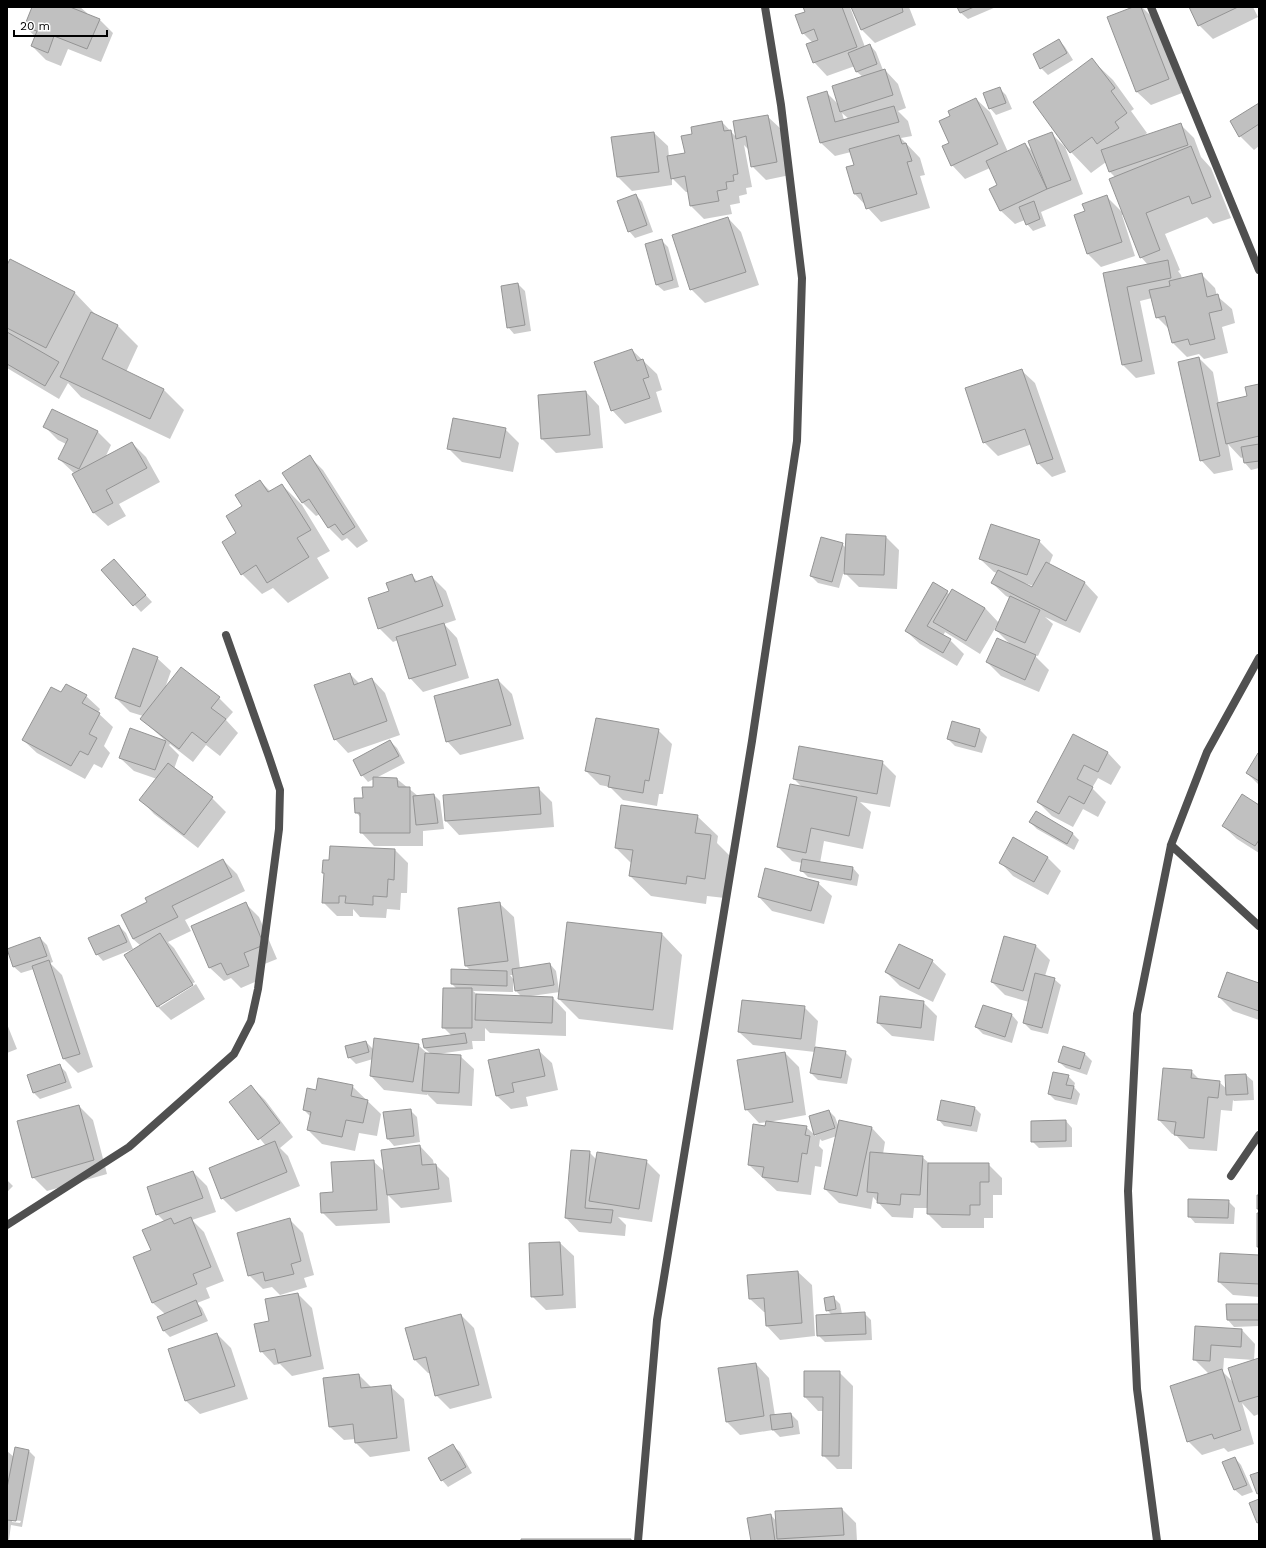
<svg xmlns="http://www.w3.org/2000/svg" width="1266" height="1548" font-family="'Work Sans',sans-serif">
	<rect width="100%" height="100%" fill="#fff"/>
	<path fill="#0003" fill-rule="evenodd" d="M33,7H80L87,13L86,14L99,19L113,33L101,62L68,49L61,66L46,60L32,46L36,37L25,27Z
		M804,7H851H850L865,47L870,45L876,52L883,70H885L898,84L906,108L898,111L908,121L912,136L901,138L920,158L925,175L920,176L930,208L881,222L855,194L847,167L855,165L851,152L835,156L821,143L826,92L838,104L863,77L857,72L855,66L827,76L814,62L812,42L803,33L806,13ZM842,113L849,119L844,120Z
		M852,7H909L916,25L875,43L861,29Z
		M959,7H996L968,19L961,13Z
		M1136,7H1142L1154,19L1182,93L1151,105L1137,92L1108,18Z
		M1190,7H1253L1258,17L1213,39L1199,25Z
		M1059,40L1065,47L1073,60L1048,75L1041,68Z
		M1092,60L1113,80L1134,109L1131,111L1147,133L1142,137L1180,124L1194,138L1201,157L1211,168L1231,218L1213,224L1207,217L1165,234L1180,270L1178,271L1181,275L1182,279L1202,275L1215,288L1217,296L1232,309L1235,323L1222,327L1228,353L1204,359L1199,354L1187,357L1173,343L1170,330L1157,317L1152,298L1140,301L1155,374L1136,378L1122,364L1104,274L1148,265L1141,257L1124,214L1122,215L1135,256L1101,267L1087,253L1086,212L1107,197L1123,213L1115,177L1110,172L1106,162L1091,173L1071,152L1034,102Z
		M999,88L1006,95L1012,109L996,115L990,108Z
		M976,99L990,112L1008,152L1025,144L1034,153L1051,133L1065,147L1083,194L1041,212L1046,226L1033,231L1027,224L1025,220L1015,224L1001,211L990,189L999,185L990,168L965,179L952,165V116Z
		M1259,104V146L1254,150L1240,136Z
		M767,116L781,129L790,175L766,180L752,166L749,150L744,145L752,187L746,188L747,194L739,196L740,203L730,205L732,214L704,219L691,206L688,192H686L672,178V185L632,191L618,177L613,138L654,133L668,146L669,157L686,154L693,135L722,122L737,138Z
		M636,195L642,202L653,232L635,238L629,231Z
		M728,218L741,232L759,285L705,303L691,289Z
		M662,241L668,247L679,287L664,291L657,285L646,245Z
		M7,267L74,292L94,313V314L118,326L138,346L126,372L164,390L184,410L170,439L81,397L68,383L59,399L7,368Z
		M518,284L525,291L531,331L514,334L508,327Z
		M632,350L657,374L662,390L656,392L662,412L625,424L612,410Z
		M1199,358L1213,372L1219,404L1248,397L1259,385V468L1251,470L1245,463L1244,457L1241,458L1228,444L1233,470L1214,474L1201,460Z
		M1021,370L1035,383L1066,472L1052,477L1038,463L1032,444L998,456L984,442Z
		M586,392L599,406L603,448L556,453L542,439Z
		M45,427L98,432L111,445L105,458L132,443L146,457L160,482L119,504L126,516L108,526L94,513L74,475L75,474L59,459L66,444L58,440Z
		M505,429L519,443L513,472L462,462L448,448Z
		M310,457L323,470L368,541L357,548L347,538L342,541L329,528L320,514L316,516L303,503Z
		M260,481L271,492L282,485L302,505L330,551L317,558L329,578L288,603L273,588L262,594L242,574L238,534L243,506Z
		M886,537L899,550L897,589L859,587L845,573V567L839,588L818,583L811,576L842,544L846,548Z
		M1039,541L1053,555L1049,565L1085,583L1098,597L1080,633L1045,617L1053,624L1038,656L1033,654L1049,670L1039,692L1001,676L987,662L1012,646L996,630L998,625H997L980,654L945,632L943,636L950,640L964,654L957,666L920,644L906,631L947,592L950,595L953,590L985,608L999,623L1010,598L1006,596L992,583L997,573L994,572L980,559ZM1024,583L1034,586L1033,588L1024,584Z
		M120,567L152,602L141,612L103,570Z
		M411,575L418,582L432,577L446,591L456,620L444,624L457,638L469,678L423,692L410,678L398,640L393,642L379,628L390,591Z
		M157,658L171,671L165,688L181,668L219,698L233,712L226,720L238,733L220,756L206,745L193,762L170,744L169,745L179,755L174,769L212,798L226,812L198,848L154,814L141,800L157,779L134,771L120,758L131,729L167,742L141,719L143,716L130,712L116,698Z
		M350,674L360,684L372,679L385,693L400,735L348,753L335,739Z
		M498,680L512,694L524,739L460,755L447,741Z
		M61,693L86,696L100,709L98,713L113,727L104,746L110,753L102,768L94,764L85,779L37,753L23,740Z
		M953,723L980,730L987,737L982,753L955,746L948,739Z
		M658,730L672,744L663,794H659L657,806L623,800L610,787L600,785L586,771Z
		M1074,735L1108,753L1121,767L1111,785L1098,778L1092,788L1106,802L1098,817L1083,809L1073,827L1052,816L1038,802Z
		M390,741L397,748L405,763L376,778L397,779L418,796L434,795L440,801L444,829L423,831V846H374L361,832V818L356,812L364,799L374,788V779L368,782L362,775Z
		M1259,755V785L1247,773Z
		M882,762L896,776L890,807L860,802L871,812L863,849L824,841L820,863L853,868L859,875L857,886L808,877L801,870L802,863L792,861L778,847L803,788L794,779Z
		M538,788L552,802L554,827L459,835L446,821L444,796Z
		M1259,806V853L1237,839L1223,826Z
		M1036,813L1073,834L1079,840L1074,850L1037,829L1030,822Z
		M697,816L718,836L717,843L731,857L725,898L707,896L706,904L651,896L630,876L632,864L616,848Z
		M1013,838L1048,858L1061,871L1048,895L1013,876L1000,862Z
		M395,850L408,863L407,893H401L400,910L387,909L386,918L360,917L353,909V916H337L323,902L325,874L323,872L330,861Z
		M223,860L237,874L245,891L185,920L191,931L168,942L174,948L195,982L160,1004V1007L196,984L205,999L171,1020L158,1007L126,955L141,946L133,939L148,903Z
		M818,883L832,896L824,924L772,911L759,897Z
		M246,904L259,917L277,959L257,967L262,979L241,988L231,978L224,981L210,968Z
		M500,904L514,917L520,969L550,964L556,971L559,990L662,934L682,955L673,1030L579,1019L559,999L560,992L531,996L553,998L566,1012V1036L490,1033L485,1028V1041H472L473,1049L438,1054V1055L460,1056L474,1069L472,1106L437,1104L427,1094V1095L384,1090L371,1076L373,1059L356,1064L349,1057L366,1042L374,1050L418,1045L428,1054H431L424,1048L452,1036L443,1027L457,989L452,984L471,971L466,966ZM510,975H514V980ZM513,980H514L516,991L522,997L478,995L473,991L513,992Z
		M119,926L126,933L133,949L103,961L97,954Z
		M1004,937L1036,946L1050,960L1045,976L1054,979L1061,985L1048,1034L1031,1030L1024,1023L1029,1002L1005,995L992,982Z
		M40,938L47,945L53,962L50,963L62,975L93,1067L78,1073L64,1059L34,969L21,973L14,967L8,950Z
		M932,961L946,974L933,1002L900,986L886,972Z
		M1259,984V1020L1233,1011L1219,997Z
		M923,1002L937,1016L934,1041L892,1036L878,1023Z
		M983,1006L1012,1015L1018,1022L1012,1043L983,1034L976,1027Z
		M804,1007L818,1021L815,1048L845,1052L852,1059L847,1084L818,1080L811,1073L815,1052L753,1045L739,1032Z
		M7,1024L17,1049L7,1053Z
		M1064,1047L1085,1054L1092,1061L1087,1075L1066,1068L1059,1062Z
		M538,1050L552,1063L558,1090L526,1097L528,1106L511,1109L497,1096L489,1060Z
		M785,1053L799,1067L806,1115L769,1122L806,1127L816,1136L810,1117L829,1111L835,1117L839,1128H872L885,1142L883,1154L922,1157L930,1164H988L1002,1178V1195H993V1218H984V1228H942L928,1214V1208H914L913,1218L892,1217L873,1197L871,1209L839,1203L825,1189L837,1136L822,1141L820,1139L819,1146L823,1150L821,1167L815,1166L811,1195L777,1191L749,1165L766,1127L767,1122L759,1123L746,1109Z
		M60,1066L66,1072L72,1088L40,1099L34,1093Z
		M1191,1071L1200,1080L1219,1082L1227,1089L1246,1075L1253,1081L1254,1100L1234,1101L1233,1100L1232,1111L1221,1110L1217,1151L1189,1149L1175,1134H1172L1159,1120Z
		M1068,1076L1075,1083L1074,1087L1080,1094L1077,1105L1055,1100L1049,1094Z
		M251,1086L265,1100L293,1137L280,1148L288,1156L300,1186L236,1212L222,1198L266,1146L230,1102Z
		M352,1086L381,1114L377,1136L359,1133L355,1151L322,1144L308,1130L311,1117L304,1110L316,1091Z
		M79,1106L93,1120L107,1174L47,1191L33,1177Z
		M974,1107L981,1114L977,1132L944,1126L938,1119Z
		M410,1110L417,1117L420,1142L394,1146L388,1139Z
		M1066,1121L1072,1128V1147L1039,1148L1032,1141Z
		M420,1146L433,1160L434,1165H436L449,1178L452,1202L401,1208L388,1195L390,1223L336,1226L322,1212L373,1161L385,1172Z
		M572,1151L589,1152L597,1160L646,1161L660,1175L652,1222L618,1217L626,1225L625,1236L579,1232L566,1218Z
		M193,1172L207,1186L216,1212L192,1220L204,1232L224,1281L206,1288L210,1298L197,1303L202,1308L208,1321L170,1337L164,1331L158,1317L165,1314L153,1303L152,1250L165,1222L157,1214Z
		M7,1180L13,1186L7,1192Z
		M1228,1201L1235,1208L1234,1224L1195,1223L1189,1216Z
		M289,1219L303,1233L314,1275L304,1278L307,1287L280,1295L272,1287L263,1289L249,1275Z
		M560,1243L574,1256L576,1308L546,1310L532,1296L530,1244Z
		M1259,1256V1297L1233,1295L1219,1282Z
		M798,1272L812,1285L815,1336L780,1340L767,1326L766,1312H764L750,1299Z
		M298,1294L312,1308L324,1369L292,1376L280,1364L274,1365L261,1351L270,1322Z
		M833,1297L840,1304L842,1314L864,1313L871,1320L872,1340L825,1342L818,1335L832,1315L827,1310Z
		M1227,1305H1259V1326L1234,1327L1228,1320Z
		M461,1315L474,1328L492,1398L450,1409L436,1395L431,1373H428L415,1360Z
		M1196,1327L1242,1330L1255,1344L1254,1360L1224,1358L1223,1372L1233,1382L1259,1359V1414L1254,1416L1242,1403L1254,1444L1228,1452L1224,1448L1202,1455L1188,1441L1209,1374L1194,1359Z
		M217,1334L231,1348L248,1399L200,1414L186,1401Z
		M756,1364L769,1378L775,1416L791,1414L798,1421L800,1434L780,1437L773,1430L740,1435L727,1422Z
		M839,1372L853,1386L852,1469H837L823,1455L824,1411H818L805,1397Z
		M359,1375L372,1388L390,1386L404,1399L410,1451L370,1457L356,1443V1439L344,1440L330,1427L325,1379Z
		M453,1446L460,1452L472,1473L448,1487L442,1480Z
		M7,1451L14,1457L29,1451L35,1457L22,1527L11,1525L9,1540L7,1539ZM12,1520L21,1521L20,1523L12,1522Z
		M1235,1458L1241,1465L1253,1492L1242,1496L1235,1490L1224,1462Z
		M842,1509L856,1523L857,1541H752L771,1515L777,1522L776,1512Z"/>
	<path fill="#c0c0c0" stroke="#949494" d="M32,7H70L100,19L87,49L54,36L48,53L31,46L37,31L24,27Z
		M803,7H842L857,47L813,63L806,44L818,40L814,29L802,34L795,15L805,12Z
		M851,7H902L903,12L861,30Z
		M957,7H974L960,13Z
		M1133,7H1141L1169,79L1136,92L1107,17Z
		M1189,7H1238L1198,26Z
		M1059,39L1067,53L1040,69L1033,54Z
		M870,44L877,64L856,72L848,53Z
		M1092,58L1115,88L1111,91L1127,113L1115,122L1119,128L1097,144L1092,137L1070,153L1033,102Z
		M885,69L893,95L840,112L832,86Z
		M1000,87L1006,103L989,109L983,93Z
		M827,91L835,122L894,106L899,122L820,143L807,97Z
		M976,98L998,144L951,166L942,146L949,143L939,121L950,116L948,111Z
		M1259,103V124L1239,137L1230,121Z
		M768,115L777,162L751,167L746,136L736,139L733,121Z
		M722,121L724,131L731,130L738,174L733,175L734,181L726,182L727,189L717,191L719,201L690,206L685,176L671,179L667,156L685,153L681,136L692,134L691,127Z
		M1181,123L1188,145L1109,172L1101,150Z
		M654,132L659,172L617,177L611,137Z
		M1052,132L1071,180L1047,189L1028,141Z
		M899,135L902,144L906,143L912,161L907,162L917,194L866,209L861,193L854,194L846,167L854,165L849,149Z
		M1025,143L1047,189L1000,211L989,189L997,185L986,161Z
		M1191,146L1211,197L1192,204L1189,196L1146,213L1160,250L1140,258L1109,179Z
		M636,194L647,225L628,232L617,201Z
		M1107,195L1122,242L1087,254L1074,215L1085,211L1082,204Z
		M1034,201L1040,219L1026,225L1019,207Z
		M728,217L746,272L690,290L672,235Z
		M662,239L673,280L656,285L645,244Z
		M10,259L75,292L46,348L7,328V265Z
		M1168,260L1171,278L1127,287L1142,361L1122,365L1103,273Z
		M1202,273L1207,297L1218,294L1222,310L1209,313L1215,339L1190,345L1188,339L1172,343L1165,316L1156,318L1149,290L1170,286L1169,281Z
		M518,283L525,325L507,328L501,286Z
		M91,312L118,325L102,359L164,389L150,419L60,377Z
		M7,332L59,362L45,386L7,364Z
		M632,349L637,361L643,359L649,377L643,379L650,398L611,411L594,362Z
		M1199,357L1220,456L1200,461L1178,362Z
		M1022,369L1053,459L1037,464L1025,429L983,443L965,388Z
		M1259,384V436L1226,444L1217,403L1247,396L1245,387Z
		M586,391L590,435L541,439L538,395Z
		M52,409L98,431L79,469L58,459L68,439L43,427Z
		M453,418L506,428L500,458L447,449Z
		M132,442L147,468L106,490L113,503L93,513L72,474Z
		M1259,444V461L1244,463L1241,447Z
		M310,455L355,527L343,535L335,524L328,528L309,499L302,503L282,473Z
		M260,480L268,492L282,484L311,530L297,538L309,557L267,583L256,565L241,575L222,542L236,533L226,516L242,506L235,495Z
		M991,524L1040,540L1027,575L979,559Z
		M846,534L886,536L884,575L844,574Z
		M821,537L843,543L832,582L810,576Z
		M114,559L146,595L133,606L101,570Z
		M1046,562L1085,582L1066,621L991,583L998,570L1032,587Z
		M412,574L415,582L432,576L443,606L378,629L368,598L389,591L386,583Z
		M933,582L948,591L927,626L951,639L943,653L905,631Z
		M952,589L985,608L966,641L933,622Z
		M1010,596L1040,610L1025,643L995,630Z
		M444,623L456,665L409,679L396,637Z
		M997,638L1036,655L1025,680L986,662Z
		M133,648L158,657L140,707L115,698Z
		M181,667L220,697L211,708L226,719L206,743L192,732L179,749L140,719Z
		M350,673L354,685L372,678L387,721L334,740L314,685Z
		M498,679L511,725L446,742L434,696Z
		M66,684L87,695L82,703L100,713L89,734L97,738L88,755L80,751L71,766L22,740L51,687L61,692Z
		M596,718L659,729L649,781L645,780L643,793L608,787L610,776L585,771Z
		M952,721L980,729L975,747L947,739Z
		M130,728L166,741L155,770L119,758Z
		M1073,734L1108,752L1098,772L1084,765L1077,779L1093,787L1084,804L1069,796L1059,814L1037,802Z
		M390,740L399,756L361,776L353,760Z
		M799,746L883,761L877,794L793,779Z
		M1258,753L1259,754V781L1246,773Z
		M168,763L213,797L184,835L139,800Z
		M373,777L397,778L398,787H410V833H360V813H355L354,798H363L362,787H373Z
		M790,784L857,797L849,836L811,828L806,853L777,847Z
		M539,787L541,814L445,821L443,795Z
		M434,794L438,823L416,825L413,796Z
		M1242,794L1259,805V840L1255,846L1222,826Z
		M621,805L698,815L695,833L711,835L705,879L687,876L686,884L629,876L633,850L615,848Z
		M1036,811L1073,833L1067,844L1029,822Z
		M1013,837L1048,857L1034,882L999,863Z
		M330,846L395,849L394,880L388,879L387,897L373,896V905L345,903L346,896H339V903H322L324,873H322L323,860H329Z
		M223,859L232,877L172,906L178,917L133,939L121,915L147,902L145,898Z
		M802,859L853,867L851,880L800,871Z
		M765,868L819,882L811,911L758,897Z
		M246,902L264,945L244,953L249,966L227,975L221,963L209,968L191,926Z
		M500,902L508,961L465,966L458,908Z
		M567,922L662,933L653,1010L558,999Z
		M119,925L127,942L96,955L88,938Z
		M160,933L193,985L157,1007L124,955Z
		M1004,936L1036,945L1023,991L991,982Z
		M40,937L47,956L13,967L7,949Z
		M899,944L933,960L919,989L885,972Z
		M49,960L80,1054L63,1059L32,966Z
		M550,963L554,985L515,991L512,969Z
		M451,969L507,971V986L451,984Z
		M1227,972L1259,983V1011L1218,997Z
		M1035,973L1055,978L1042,1028L1023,1023Z
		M443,988H472V1028H442Z
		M476,994L553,997L552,1023L475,1020Z
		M880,996L924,1001L921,1028L877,1023Z
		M742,1000L805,1006L801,1039L738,1032Z
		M983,1005L1012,1014L1005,1037L975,1027Z
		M465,1033L467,1043L424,1048L422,1039Z
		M374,1038L419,1044L413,1082L370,1076Z
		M366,1041L369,1052L348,1058L345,1046Z
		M1063,1046L1085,1053L1080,1069L1058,1062Z
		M815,1047L846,1051L841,1078L810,1073Z
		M539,1049L545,1076L512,1083L514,1092L496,1096L488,1060Z
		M785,1052L793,1102L745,1110L737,1060Z
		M425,1053L461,1055L459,1093L422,1091Z
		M60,1064L66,1082L33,1093L27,1075Z
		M1163,1068L1192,1070L1191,1078L1220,1081L1218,1098L1208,1097L1204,1138L1174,1135L1176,1122L1158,1120Z
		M1053,1072L1069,1075L1066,1085L1074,1086L1071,1099L1048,1094Z
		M1246,1074L1248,1094L1226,1095L1225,1075Z
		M318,1078L353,1085L351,1096L368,1100L363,1123L346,1120L342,1137L307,1130L311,1112L303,1110L307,1088L316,1090Z
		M251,1085L280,1123L258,1140L229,1102Z
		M941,1100L975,1107L971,1126L937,1120Z
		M79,1105L94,1160L32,1178L17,1121Z
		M411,1109L414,1136L387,1139L383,1112Z
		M829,1110L835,1128L814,1135L809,1116Z
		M839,1120L872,1127L857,1196L824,1189Z
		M1066,1120V1141L1031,1142V1121Z
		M766,1121L807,1126L805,1135L810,1136L807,1154L802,1153L798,1182L762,1177L764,1167L748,1165L753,1124L765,1126Z
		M275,1141L287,1172L221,1199L209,1168Z
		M420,1145L422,1165L436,1164L439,1189L387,1195L381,1150Z
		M571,1150L590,1151L585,1208L613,1210L611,1223L565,1218Z
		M597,1152L647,1160L639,1209L589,1201Z
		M870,1152L923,1156L920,1195L901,1194L900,1205L877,1203L878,1193L867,1192Z
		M374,1160L377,1210L321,1213L320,1193L333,1192L331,1162Z
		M928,1163H989V1182H980V1205H970V1215L927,1214Z
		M193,1171L203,1198L156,1215L147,1187Z
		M1257,1195H1259V1209H1257Z
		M1188,1199L1229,1200L1228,1218L1188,1217Z
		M1257,1213H1259V1247H1257Z
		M191,1217L211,1267L193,1274L197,1284L152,1303L133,1257L151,1250L142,1230L171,1218L174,1224Z
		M290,1218L301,1261L291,1264L294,1274L265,1281L263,1272L248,1276L237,1233Z
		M560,1242L563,1295L531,1297L529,1243Z
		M1220,1253L1259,1255V1284L1218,1282Z
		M798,1271L802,1323L766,1326L764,1298L749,1299L747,1275Z
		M298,1293L311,1356L278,1363L275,1349L260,1352L254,1324L269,1321L265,1299Z
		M834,1296L836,1309L826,1311L824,1298Z
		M196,1300L202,1315L163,1331L157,1317Z
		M1226,1304H1259V1320H1227Z
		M865,1312L866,1334L817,1336L816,1315Z
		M461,1314L479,1385L435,1396L426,1357L414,1360L405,1328Z
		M1195,1326L1242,1329L1241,1347L1211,1345L1210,1361L1193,1360Z
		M217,1333L235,1386L185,1401L168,1349Z
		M1259,1358V1396L1239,1402L1228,1368Z
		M756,1363L764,1416L726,1422L718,1368Z
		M1222,1369L1241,1430L1214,1439L1212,1434L1187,1442L1170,1386Z
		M804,1371H840L839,1456H822L823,1397H804Z
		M359,1374L361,1388L391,1385L397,1438L355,1443L353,1424L329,1427L323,1378Z
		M791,1413L793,1427L772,1430L770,1415Z
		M453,1444L466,1467L441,1481L428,1458Z
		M15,1447L29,1450L16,1521L7,1520V1488Z
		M1235,1457L1247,1485L1234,1490L1222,1462Z
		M1259,1472V1493L1257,1494L1250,1475Z
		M1259,1499V1522L1257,1523L1249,1503Z
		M842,1508L844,1535L777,1539L775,1511Z
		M771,1514L775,1541H749H751L747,1518Z
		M521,1539H631V1541H521Z"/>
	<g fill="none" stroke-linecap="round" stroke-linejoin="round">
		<path stroke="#505050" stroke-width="8" d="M1151,7L1259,270
			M1171,845L1259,926
			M1231,1176L1259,1135
			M7,1225L129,1147L234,1054L251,1021L258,989L279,829L280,790L269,757L226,635
			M638,1541L657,1320L752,741L797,441L802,278L781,105L765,7
			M1157,1541L1137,1389L1128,1191L1137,1014L1171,845L1207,752L1259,658"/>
	</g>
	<rect width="1266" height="1548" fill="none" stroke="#000000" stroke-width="16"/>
	<path d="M14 30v6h93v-6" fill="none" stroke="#000000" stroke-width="2"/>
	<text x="20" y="30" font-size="12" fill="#000000" stroke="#ffffff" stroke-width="3" paint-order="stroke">20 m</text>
</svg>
